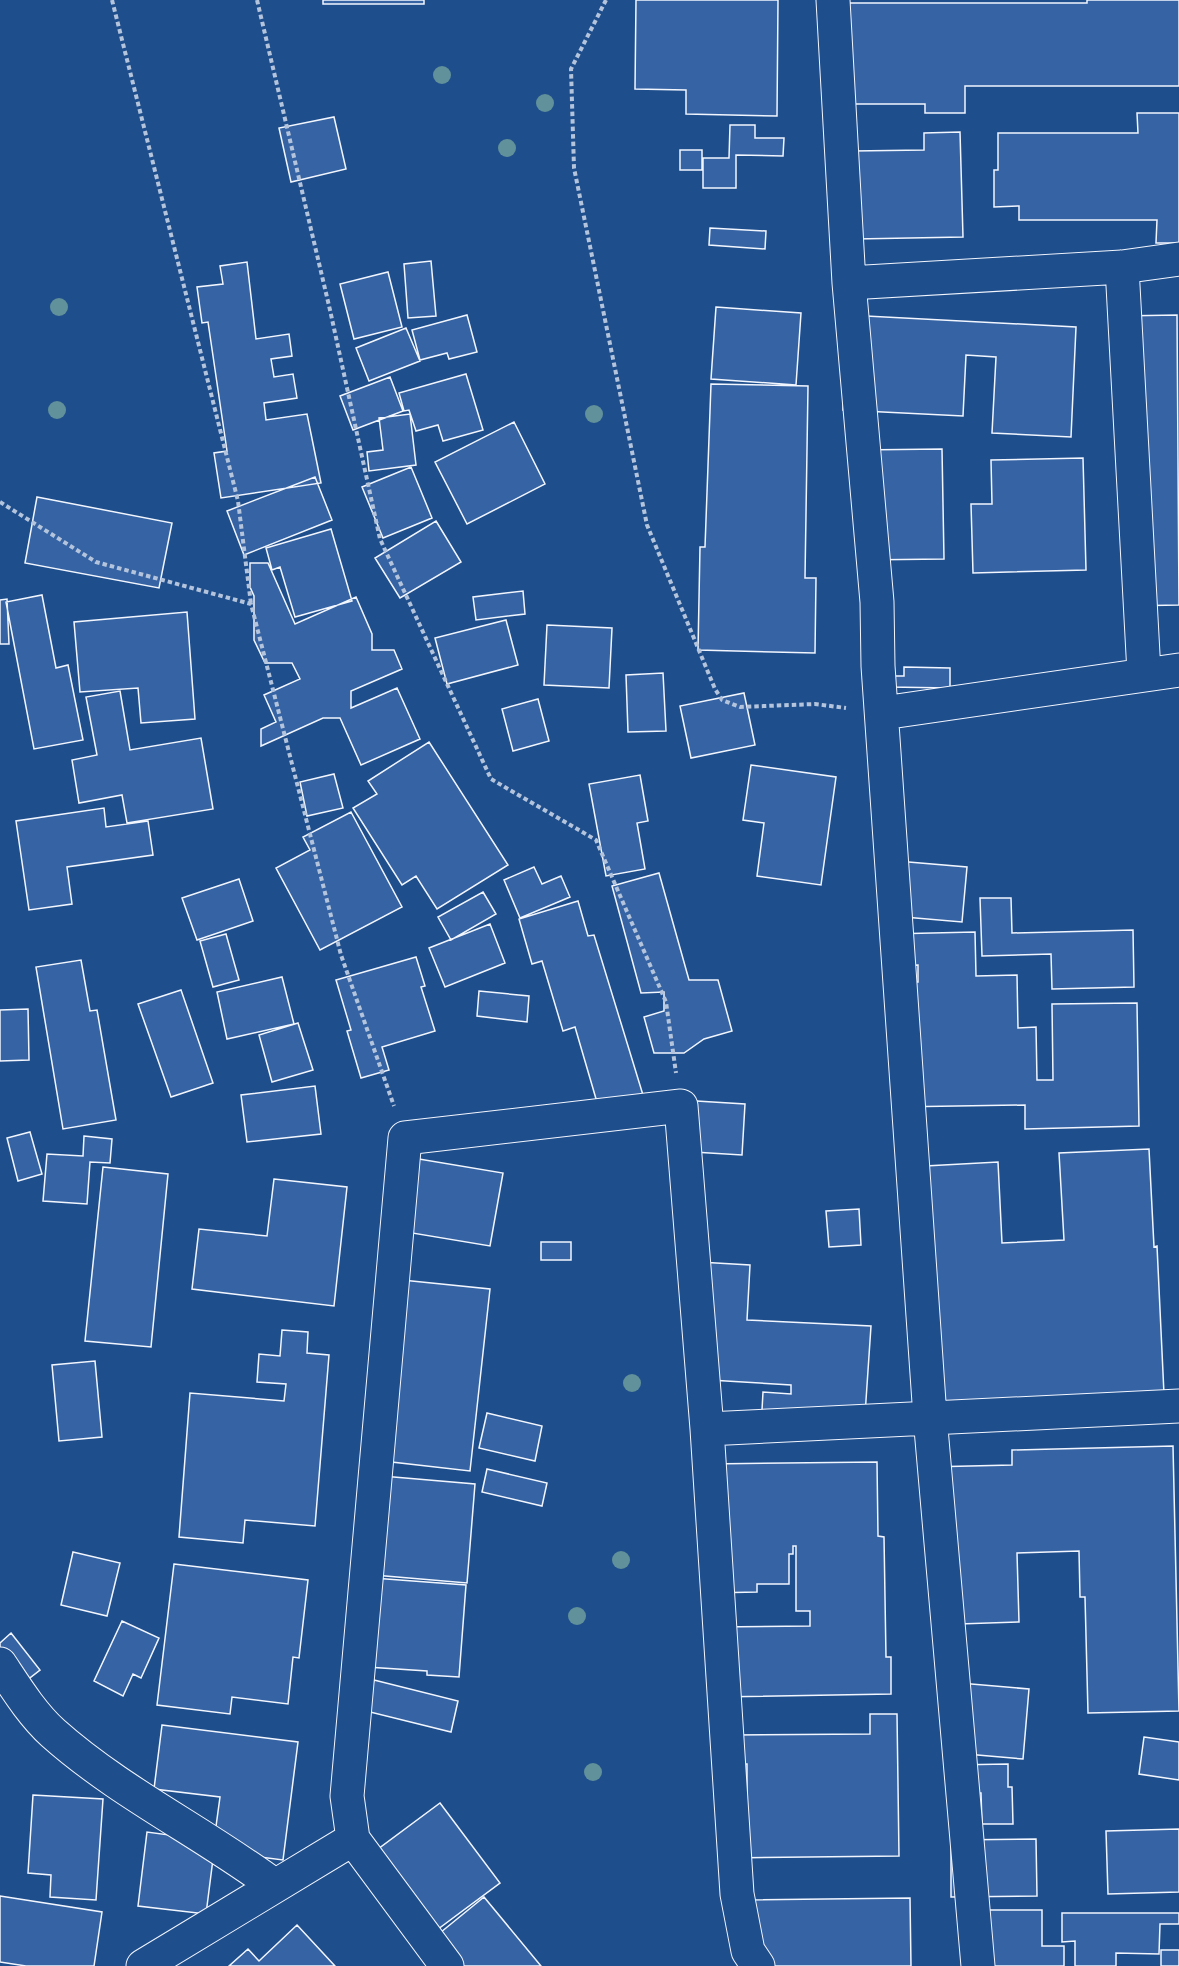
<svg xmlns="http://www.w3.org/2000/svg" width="1179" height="1966" font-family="Montserrat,sans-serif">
	<rect width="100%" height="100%" fill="#1f4e8c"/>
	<path fill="#3563a3" stroke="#f2f6ff" stroke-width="1.5" d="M323,0H424V4H323Z
		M636,0H778L777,116L686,114V90L635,89Z
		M1087,0H1179V86H965V113H925V104H831V3H1087Z
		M1137,113H1179V243H1156L1157,220H1019V206L994,207V170H998V133H1138Z
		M334,117L346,169L291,182L279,128Z
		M730,125H755V138H784L783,156L736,155V188H703V158H729Z
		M960,132L963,237L856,239L853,151L924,150V133Z
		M680,150H702V170H680Z
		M710,228L766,231L765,249L709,245Z
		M431,261L436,316L408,318L404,264Z
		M247,262L256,339L289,334L292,356L271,359L274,377L293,374L297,398L264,403L266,420L307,414L321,483L221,498L214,453L227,451L208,322L202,323L197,287L223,284L220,266Z
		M388,272L402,327L354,339L340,284Z
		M716,307L801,313L796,385L711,379Z
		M467,315L477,352L449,359L447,353L420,360L412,330Z
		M847,315L1076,327L1071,437L992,433L996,357L966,355L963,416L843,410Z
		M1177,315L1179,605L1125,606L1120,316Z
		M406,328L420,361L369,381L356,348Z
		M466,374L483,430L443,441L438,425L416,431L409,410L404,411L399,393Z
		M390,377L403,411L353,430L340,396Z
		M711,384L808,386L805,578H816L815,653L698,650L700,547H705Z
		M410,414L416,465L369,471L367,452L383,450L379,418Z
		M514,422L545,484L467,524L435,462Z
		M942,449L944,559L860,560L858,450Z
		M1083,458L1086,570L973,573L971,504H992L991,460Z
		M411,467L432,518L383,538L362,487Z
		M315,477L332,520L244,555L227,511Z
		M37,497L172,523L159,588L25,563Z
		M436,521L461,562L400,598L375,558Z
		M331,529L352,601L295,617L280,567L272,570L266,548Z
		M250,563H268L295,624L356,597L372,634V650H394L402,669L351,691V708L397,688L420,739L361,765L340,718H323L261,746V729L276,722L264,695L300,679L292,663H265L254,640V596L250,587Z
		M523,591L525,614L476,620L473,597Z
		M42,595L56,668L68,665L83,740L34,749L6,602Z
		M7,599L9,644H0V600Z
		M187,612L195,719L141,723L138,688L80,692L74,622Z
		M506,620L518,665L447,684L435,638Z
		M547,625L612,628L609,688L544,685Z
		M904,667L950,668V688L889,687V676H904Z
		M663,673L666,731L628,732L626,675Z
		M120,691L130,750L201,738L213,809L127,823L122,795L79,803L72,760L97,755L86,697Z
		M744,693L755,745L691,758L680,706Z
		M538,699L549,741L513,751L502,709Z
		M429,742L508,865L437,909L416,876L402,885L353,808L377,794L368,781Z
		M751,765L836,777L821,885L757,876L764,823L743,820Z
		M334,774L343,808L307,816L300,782Z
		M640,775L648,821L637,823L645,869L606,876L589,784Z
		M104,808L106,827L148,821L153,855L67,867L72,904L29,910L16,821Z
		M351,812L402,907L320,950L276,868L310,850L303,837Z
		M885,860L967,867L962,922L881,915Z
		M534,867L542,884L561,876L570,897L520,918L504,880Z
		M659,873L689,980H718L732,1031L704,1039L684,1053H654L644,1017L664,1011V992L641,993L612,886Z
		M239,879L253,921L197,940L182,898Z
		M483,892L496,914L451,940L438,917Z
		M980,898H1011L1012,933L1133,930L1134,987L1052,989L1051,954L982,956Z
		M578,901L588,936L594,935L643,1095L599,1109L575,1027L563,1031L542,961L532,964L519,919Z
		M490,924L505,963L445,987L429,948Z
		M975,932L976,976L1017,975L1018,1028L1036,1027L1037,1080H1053L1052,1004L1137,1003L1139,1126L1025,1129V1105L895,1107L892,982H918V965L890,966L889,934Z
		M226,934L239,980L213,987L200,941Z
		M416,957L425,986L421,987L435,1031L382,1047L389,1070L361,1078L347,1031L351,1030L336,980Z
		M81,960L90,1011L97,1010L116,1120L63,1129L36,967Z
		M282,977L294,1024L227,1039L217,992Z
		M181,990L213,1083L171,1097L138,1004Z
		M479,991L529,996L527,1022L477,1016Z
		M28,1009L29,1060L0,1061V1010Z
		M298,1023L313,1070L272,1082L259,1035Z
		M315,1086L321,1134L247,1142L241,1095Z
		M680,1100L745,1104L742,1155L677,1151Z
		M30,1132L42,1174L18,1181L7,1138Z
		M84,1136L112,1139L110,1163L90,1162L87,1204L43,1201L47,1154L83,1156Z
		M1149,1149L1154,1247L1157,1246L1164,1394L937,1407L907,1167L998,1162L1002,1243L1064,1240L1059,1153Z
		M407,1157L503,1173L490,1246L394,1230Z
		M103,1167L168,1174L151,1347L85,1341Z
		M274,1179L347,1187L334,1306L192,1289L199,1229L267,1236Z
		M859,1209L861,1245L829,1247L826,1211Z
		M541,1242H571V1260H541Z
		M699,1262L750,1265L747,1320L871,1326L865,1415L762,1410L763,1392L791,1394V1385L693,1379Z
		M402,1280L490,1289L470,1471L383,1461Z
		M282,1330L308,1332L307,1353L329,1355L315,1526L245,1520L243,1543L179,1537L190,1393L284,1401L286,1384L257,1382L259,1354L280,1356Z
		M95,1361L102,1437L59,1441L52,1365Z
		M487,1413L542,1426L535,1461L479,1448Z
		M1173,1446L1179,1711L1088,1713L1085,1597H1080L1079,1551L1017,1553L1019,1622L959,1624L928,1467L1012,1465V1450Z
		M877,1462L878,1536L884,1537L886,1657H891V1694L717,1697L716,1627L810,1626V1611H796V1546H793V1554H789V1584H757V1592L710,1593L707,1464Z
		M487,1469L547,1483L542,1506L482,1492Z
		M382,1476L475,1484L467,1583L374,1575Z
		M73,1552L120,1563L107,1616L61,1605Z
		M174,1564L308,1580L299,1658L293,1657L288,1704L232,1697L230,1714L157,1705Z
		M373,1578L466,1585L459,1677L427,1675V1671L367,1667Z
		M122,1621L159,1638L141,1678L133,1674L123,1696L94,1681Z
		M11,1633L40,1670L4,1698L0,1693V1643Z
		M374,1680L458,1701L451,1732L366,1711Z
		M948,1682L1029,1689L1023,1759L943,1752Z
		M870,1714H897L899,1856L729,1858L728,1793H747V1764H735L734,1735L870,1734Z
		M162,1725L298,1742L283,1860L214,1851L206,1914L138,1906L147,1832L214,1841L220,1797L154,1789Z
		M1144,1737L1179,1742V1780L1139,1774Z
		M1008,1764V1787H1012L1013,1824H982L981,1793H952V1765Z
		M33,1795L103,1799L96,1900L50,1897L51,1875L28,1873Z
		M440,1803L500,1883L426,1938L366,1858Z
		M1179,1829V1892L1108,1894L1106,1831Z
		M1036,1839L1037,1896L951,1897V1840Z
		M0,1896L102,1912L94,1966H26L0,1962Z
		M484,1897L541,1966H432L419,1950Z
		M910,1898L911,1966H741L740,1900Z
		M967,1910H1042V1946H1064V1966H967Z
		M1062,1913H1179V1924H1160L1159,1954L1116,1953V1966H1075V1941L1062,1942Z
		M297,1925L335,1966H229L248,1949L259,1961Z
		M1161,1950H1179V1966H1161Z"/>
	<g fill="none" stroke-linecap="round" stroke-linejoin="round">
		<g stroke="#f2f6ff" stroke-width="35">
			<path id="minor" d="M833,0L849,283L877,602L878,666L930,1417L978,1966
				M1122,267L1144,673
				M849,283L1122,267L1179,259
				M883,713L1179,670
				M707,1429L1179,1406
				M0,1664C16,1688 32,1714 53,1733C119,1792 204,1833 275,1886
				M143,1966L353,1839
				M447,1966L353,1839L347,1796L405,1138L681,1106L707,1429L737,1894L748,1951L758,1966"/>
		</g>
		<path stroke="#b3c4dc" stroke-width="4" stroke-dasharray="4.5 3" stroke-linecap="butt" d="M112,0L238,501L251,604
			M257,0L330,310L380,539L491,779L596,840L666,1002L676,1073
			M606,0L571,69L574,168L647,525L715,689L722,700L740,707L815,704L846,708
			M0,502L96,562L251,604L341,955L394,1106"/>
		<use href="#minor" stroke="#1f4e8c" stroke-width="33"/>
	</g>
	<g fill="#61919a">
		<circle cx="442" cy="75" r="9"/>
		<circle cx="545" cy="103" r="9"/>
		<circle cx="507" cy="148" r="9"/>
		<circle cx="59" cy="307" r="9"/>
		<circle cx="57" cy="410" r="9"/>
		<circle cx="594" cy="414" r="9"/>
		<circle cx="632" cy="1383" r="9"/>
		<circle cx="621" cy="1560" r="9"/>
		<circle cx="577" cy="1616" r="9"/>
		<circle cx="593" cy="1772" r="9"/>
	</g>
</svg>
